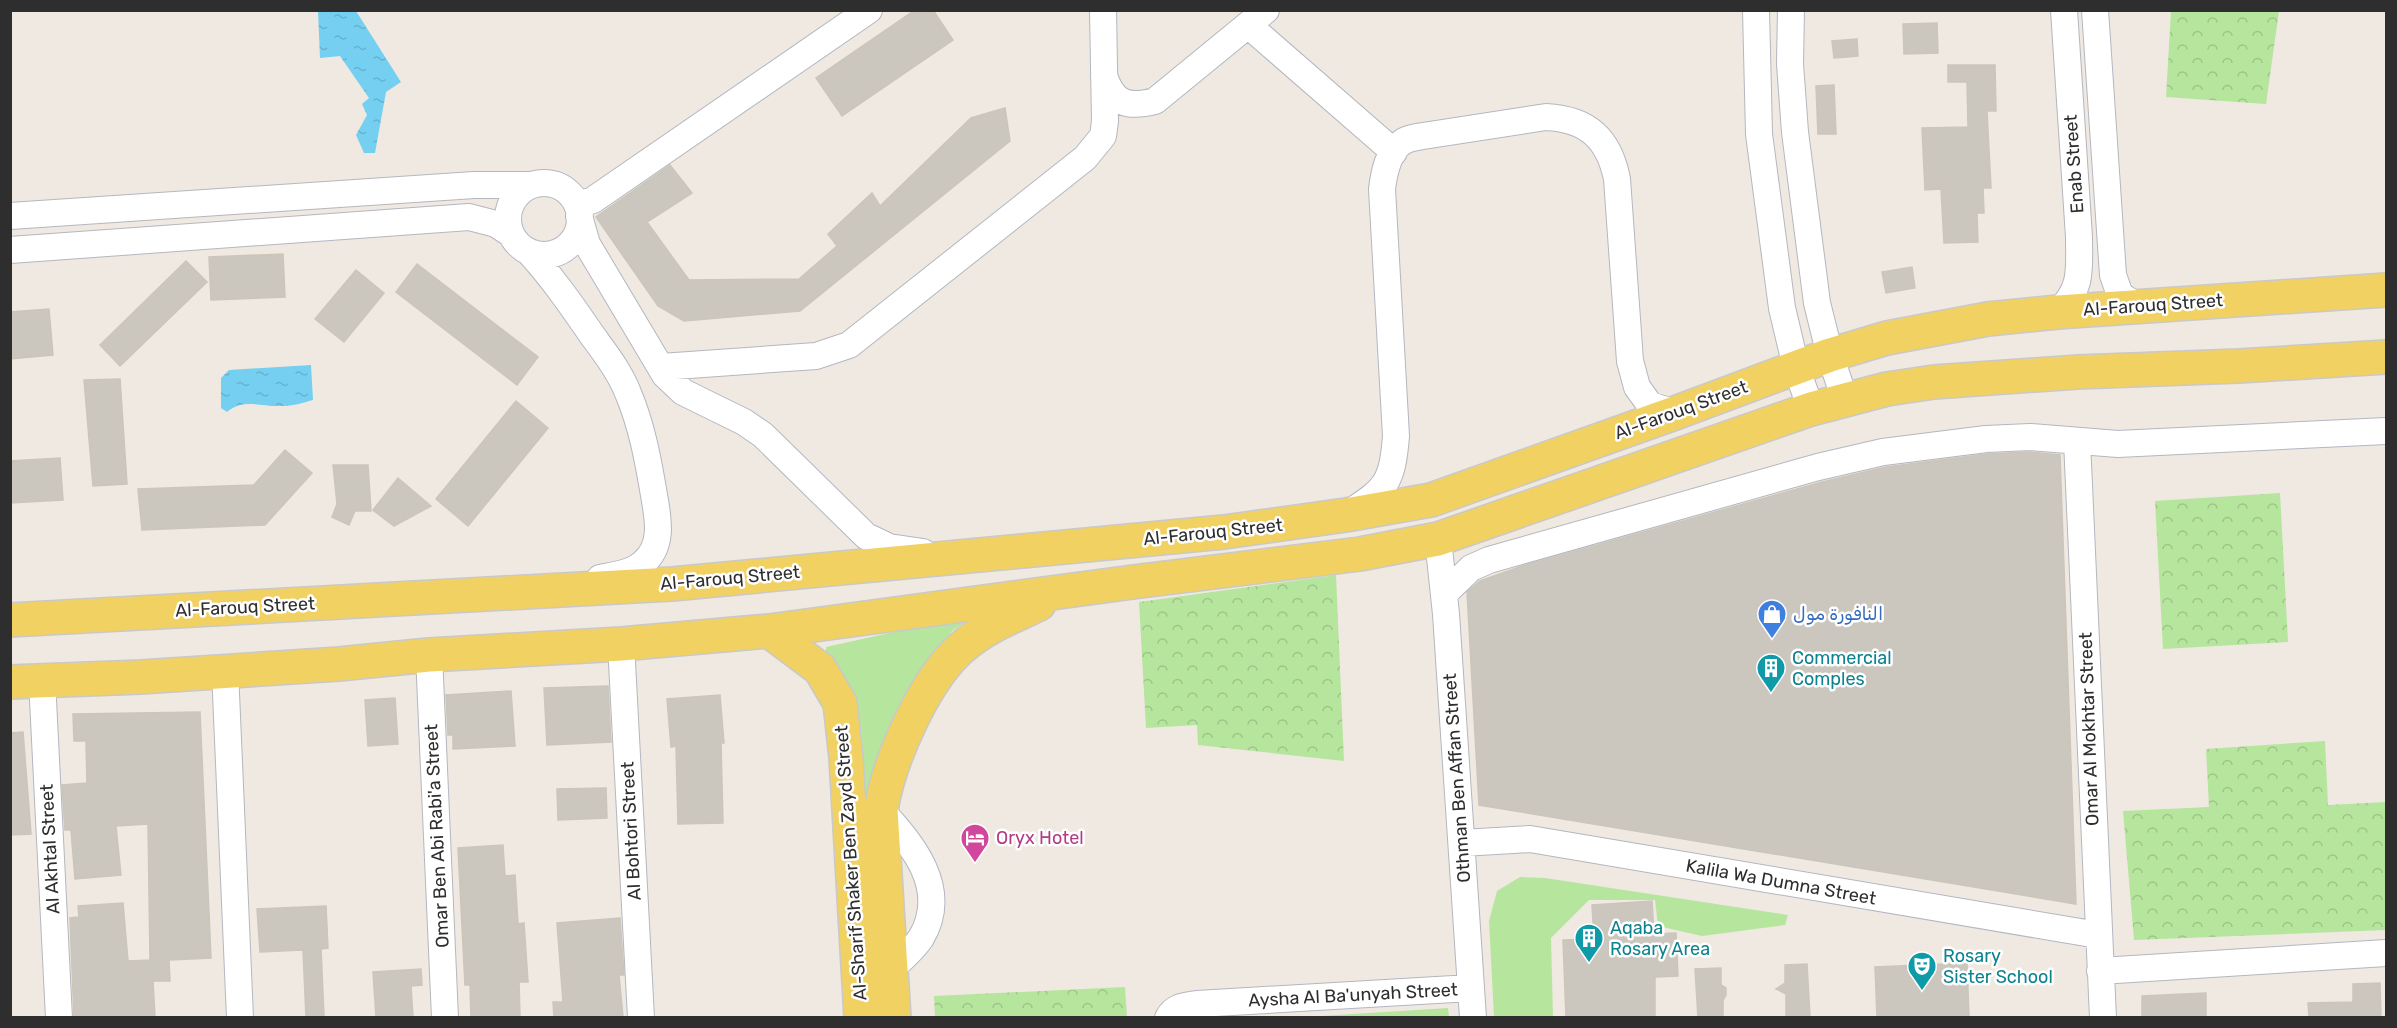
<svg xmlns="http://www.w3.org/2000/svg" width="2397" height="1028" font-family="Rubik,Vazirmatn,sans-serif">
	<defs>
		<pattern id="park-crowns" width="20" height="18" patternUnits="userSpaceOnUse" patternTransform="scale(1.5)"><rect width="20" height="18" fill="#b6e59e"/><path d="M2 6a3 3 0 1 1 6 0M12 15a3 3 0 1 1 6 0" fill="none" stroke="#9dc588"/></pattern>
		<pattern id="water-ripples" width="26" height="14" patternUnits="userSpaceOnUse" patternTransform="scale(1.5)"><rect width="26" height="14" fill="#75cff0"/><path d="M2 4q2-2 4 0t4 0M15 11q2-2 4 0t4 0" fill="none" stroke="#66b2ce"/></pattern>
	</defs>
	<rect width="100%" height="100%" fill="#efe9e1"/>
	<path fill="url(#park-crowns)" d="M2171,11H2279L2266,104L2166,97Z
		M2280,493L2288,642L2163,649L2155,501Z
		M1336,575L1344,761L1198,745L1197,725L1146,728L1139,602Z
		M2325,741L2328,805L2386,802V930L2134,940L2123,811L2209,807L2206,749Z
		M1125,987L1127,1017H935L934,996Z
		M1448,1008L1449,1017H1305Z"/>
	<path fill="#b6e59e" d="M979,613L952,631L916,684L875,799H864L862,737L855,700L826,653V647Z
		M1520,877L1545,878L1788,915L1785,925L1702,936L1658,926L1655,900H1589L1551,938L1553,1017H1494L1489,921L1497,891Z"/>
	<path fill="url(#water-ripples)" d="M318,11H356L401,82L386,92L375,153H364L356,135L367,115L362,104L369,98L340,56L320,58Z
		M311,365L313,400C303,403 292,406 281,406C261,407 244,398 227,412L221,408V378L229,370Z"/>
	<path fill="#cbc7bf" stroke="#cbc5ba" stroke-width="1.5" d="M915,10H933L953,40L842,116L816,78Z
		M1937,23L1938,53L1904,54L1903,24Z
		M1857,39L1858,56L1834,58L1832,41Z
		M1948,65H1995L1996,111H1987L1991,188H1983L1984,213H1977L1978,242L1944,243L1941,189L1925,190L1922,128L1968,127L1967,82H1948Z
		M1834,85L1836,134H1818L1816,86Z
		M1005,108L1010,141L800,311L684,321L658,306L596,217L670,165L692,193L647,222L689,280L799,279L837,246L828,234L872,193L880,206L971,118Z
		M283,254L285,297L211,300L209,257Z
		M186,261L207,282L120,366L100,345Z
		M417,264L538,357L517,385L396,292Z
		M1912,267L1915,288L1886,293L1882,272Z
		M356,270L384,293L344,342L315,319Z
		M49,309L53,355L10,359V312Z
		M120,379L127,484L93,486L84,380Z
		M516,401L548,428L468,526L436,499Z
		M285,450L312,473L265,525L142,530L138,489L254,485Z
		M2030,452L2060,455L2076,904L1479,805L1467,592L1480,581L1522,566L1822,482L1886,467L1987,454Z
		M60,458L63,500L10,503V461Z
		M333,465H368L371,511H355L349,525L332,517L337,504Z
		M398,478L431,506L394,526L373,510Z
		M608,686L611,742L547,745L544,688Z
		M511,691L515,746L453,749V735H448L446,695Z
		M720,695L724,743H721L723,823L678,824L676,746L671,747L667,699Z
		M395,698L398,744L368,746L365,700Z
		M200,712L211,958L169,960L170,981H153L155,1017H74L70,918L79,917L78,906L123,903L128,961L150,960L148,824L116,826L121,875L75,879L71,830H65L62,785L87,783L86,741H74L73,714Z
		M23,732L31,834L10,835V733Z
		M606,788L607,818L558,820L557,789Z
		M503,845L505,876L515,875L518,924L524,923L528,982H519L520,1017H471L470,985H465L458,848Z
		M1652,901L1654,934L1676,933L1678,976L1655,977V1017H1566L1563,940L1594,939L1592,905Z
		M326,906L328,948L321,949L324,1017H306L303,950L260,952L257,909Z
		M620,918L624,975H619L623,1017H554L553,1002H563L557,923Z
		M1967,963L1969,1017H1877L1875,967Z
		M1807,964L1810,1017H1786V994L1776,989L1785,983V965Z
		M1721,968V985L1726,988V995L1723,1000V1017H1698L1695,969Z
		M421,969L422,985L411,986L413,1017H376L373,972Z
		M2380,983L2381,1017H2309L2308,1003L2353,1002V984Z
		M2206,993V1017H2142V996Z"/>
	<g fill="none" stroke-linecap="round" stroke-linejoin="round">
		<g stroke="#b4b7c1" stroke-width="28">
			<path id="minor" d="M1756,10L1759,134L1782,308L1796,367L1811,409
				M1791,10L1790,64L1795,132L1817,303L1830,355L1845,400
				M2095,10L2113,275L2120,295L2137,306
				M1248,25L1394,152
				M1104,76C1114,104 1127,108 1155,101L1266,10
				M508 219a36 36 0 1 1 72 0a36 36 0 1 1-72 0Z
				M577,205L593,200L869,10
				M10,216L474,185H530
				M579,216L587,244L665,375L683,392L744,422L763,435L866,536L889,547L923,552
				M10,250L469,217L496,224L511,234
				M528,251C552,277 572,306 592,335C605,353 620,372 628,393C642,426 648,460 654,495C658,518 664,546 643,563C632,573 615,575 600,578
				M2058,312C2083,288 2079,269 2079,237L2064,10
				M661,367L816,356L849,345L1085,158L1103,136L1105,121L1103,10
				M2077,441L2103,1018
				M1349,513C1387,488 1392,483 1396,436L1382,189C1384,173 1388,150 1404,141C1409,138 1417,137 1423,136L1546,117C1588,119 1609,139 1617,179L1630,361L1637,387L1650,405L1675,413
				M1438,539L1446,614L1473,1018
				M1444,594L1471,568L1489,560L1818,467L1883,452L1986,439L2030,437L2118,444L2386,431
				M621,644L641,1018
				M429,655L445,1018
				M225,670L240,1018
				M42,680L59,1018
				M881,810C913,845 950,889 921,938C913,950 902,959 891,969
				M1462,843L1530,839L2098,935
				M2100,971L2386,953
				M1168,1018C1174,1006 1185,1006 1197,1004L1471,988"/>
		</g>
		<g stroke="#c9c9c9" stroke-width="36">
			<path id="major" d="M10,620L672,584L1224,532L1346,515L1431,500L1675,413L1830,355L1887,338L1988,319L2058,312L2386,290
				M769,631L820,669L840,703L846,758L861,1018
				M10,682L141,677L339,664L429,655L621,644L769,631L1133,582L1360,554L1438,539L1811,409L1887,389L1934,382L2078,372L2239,366L2386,357
				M894,1018L881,810C889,760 926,675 966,644C988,626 1014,616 1039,604"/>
		</g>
		<use href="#minor" stroke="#fff" stroke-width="26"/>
		<use href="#major" stroke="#f2d163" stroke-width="33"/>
	</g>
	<defs>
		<g id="shop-pin" transform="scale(1.5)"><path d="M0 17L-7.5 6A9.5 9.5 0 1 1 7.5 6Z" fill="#3f7fe0" stroke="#fff"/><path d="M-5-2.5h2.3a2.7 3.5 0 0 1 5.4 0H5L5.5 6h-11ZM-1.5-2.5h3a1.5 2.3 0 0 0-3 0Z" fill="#fff"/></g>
		<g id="building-pin" transform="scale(1.5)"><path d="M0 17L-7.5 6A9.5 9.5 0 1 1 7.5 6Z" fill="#0f9aa8" stroke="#fff"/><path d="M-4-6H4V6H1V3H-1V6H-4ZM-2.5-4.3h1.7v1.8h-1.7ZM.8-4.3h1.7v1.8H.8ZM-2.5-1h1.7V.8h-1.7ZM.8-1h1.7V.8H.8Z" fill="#fff"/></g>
		<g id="hotel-pin" transform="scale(1.5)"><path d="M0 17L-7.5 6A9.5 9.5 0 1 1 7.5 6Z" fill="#d1479c" stroke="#fff"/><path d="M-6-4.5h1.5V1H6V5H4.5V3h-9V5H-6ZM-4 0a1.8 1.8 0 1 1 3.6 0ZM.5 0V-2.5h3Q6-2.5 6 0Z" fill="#fff"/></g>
		<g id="theatre-pin" transform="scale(1.5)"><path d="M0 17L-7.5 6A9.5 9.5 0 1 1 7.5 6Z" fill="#0f9aa8" stroke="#fff"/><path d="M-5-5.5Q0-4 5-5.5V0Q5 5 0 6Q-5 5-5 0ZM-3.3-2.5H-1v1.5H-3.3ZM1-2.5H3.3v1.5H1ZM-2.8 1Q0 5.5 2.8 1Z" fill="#fff"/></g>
	</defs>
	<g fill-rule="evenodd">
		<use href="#shop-pin" x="1772" y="614"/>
		<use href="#building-pin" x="1771" y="668"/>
		<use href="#hotel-pin" x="975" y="838"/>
		<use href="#building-pin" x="1589" y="938"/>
		<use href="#theatre-pin" x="1922" y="966"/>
	</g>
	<g text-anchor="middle" stroke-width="5" stroke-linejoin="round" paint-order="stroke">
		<g font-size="18" fill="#2e2e2e" stroke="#fff">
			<text transform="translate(2074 164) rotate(-94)" y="6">Enab Street</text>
			<text transform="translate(2153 305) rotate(-4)" y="6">Al-Farouq Street</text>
			<text transform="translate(1681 410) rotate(-20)" y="6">Al-Farouq Street</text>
			<text transform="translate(1213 532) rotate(-6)" y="6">Al-Farouq Street</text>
			<text transform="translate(730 578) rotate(-5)" y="6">Al-Farouq Street</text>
			<text transform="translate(245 607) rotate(-3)" y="6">Al-Farouq Street</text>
			<text transform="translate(2089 729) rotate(-92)" y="6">Omar Al Mokhtar Street</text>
			<text transform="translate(1457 778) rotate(-94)" y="6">Othman Ben Affan Street</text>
			<text transform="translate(631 831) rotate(-93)" y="6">Al Bohtori Street</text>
			<text transform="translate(437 836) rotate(-93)" y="6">Omar Ben Abi Rabi'a Street</text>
			<text transform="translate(50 849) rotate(-93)" y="6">Al Akhtal Street</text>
			<text transform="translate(851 863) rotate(-94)" y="6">Al-Sharif Shaker Ben Zayd Street</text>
			<text transform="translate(1781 882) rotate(10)" y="6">Kalila Wa Dumna Street</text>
			<text transform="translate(1353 995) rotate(-3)" y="6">Aysha Al Ba'unyah Street</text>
		</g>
		<g font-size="18" fill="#366cbe" stroke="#fff" text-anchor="start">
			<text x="1793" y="620">النافورة مول</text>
		</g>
		<g font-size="18" fill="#0d838f" stroke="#fff" text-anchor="start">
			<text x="1792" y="664">Commercial<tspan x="1792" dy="21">Comples</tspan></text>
			<text x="1610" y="934">Aqaba<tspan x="1610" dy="21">Rosary Area</tspan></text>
			<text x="1943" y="962">Rosary<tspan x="1943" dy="21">Sister School</tspan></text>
		</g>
		<g font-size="18" fill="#b23c85" stroke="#fff" text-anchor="start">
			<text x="996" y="844">Oryx Hotel</text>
		</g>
	</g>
	<rect width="2397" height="1028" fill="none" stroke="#2e2e2e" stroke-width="24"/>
</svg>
